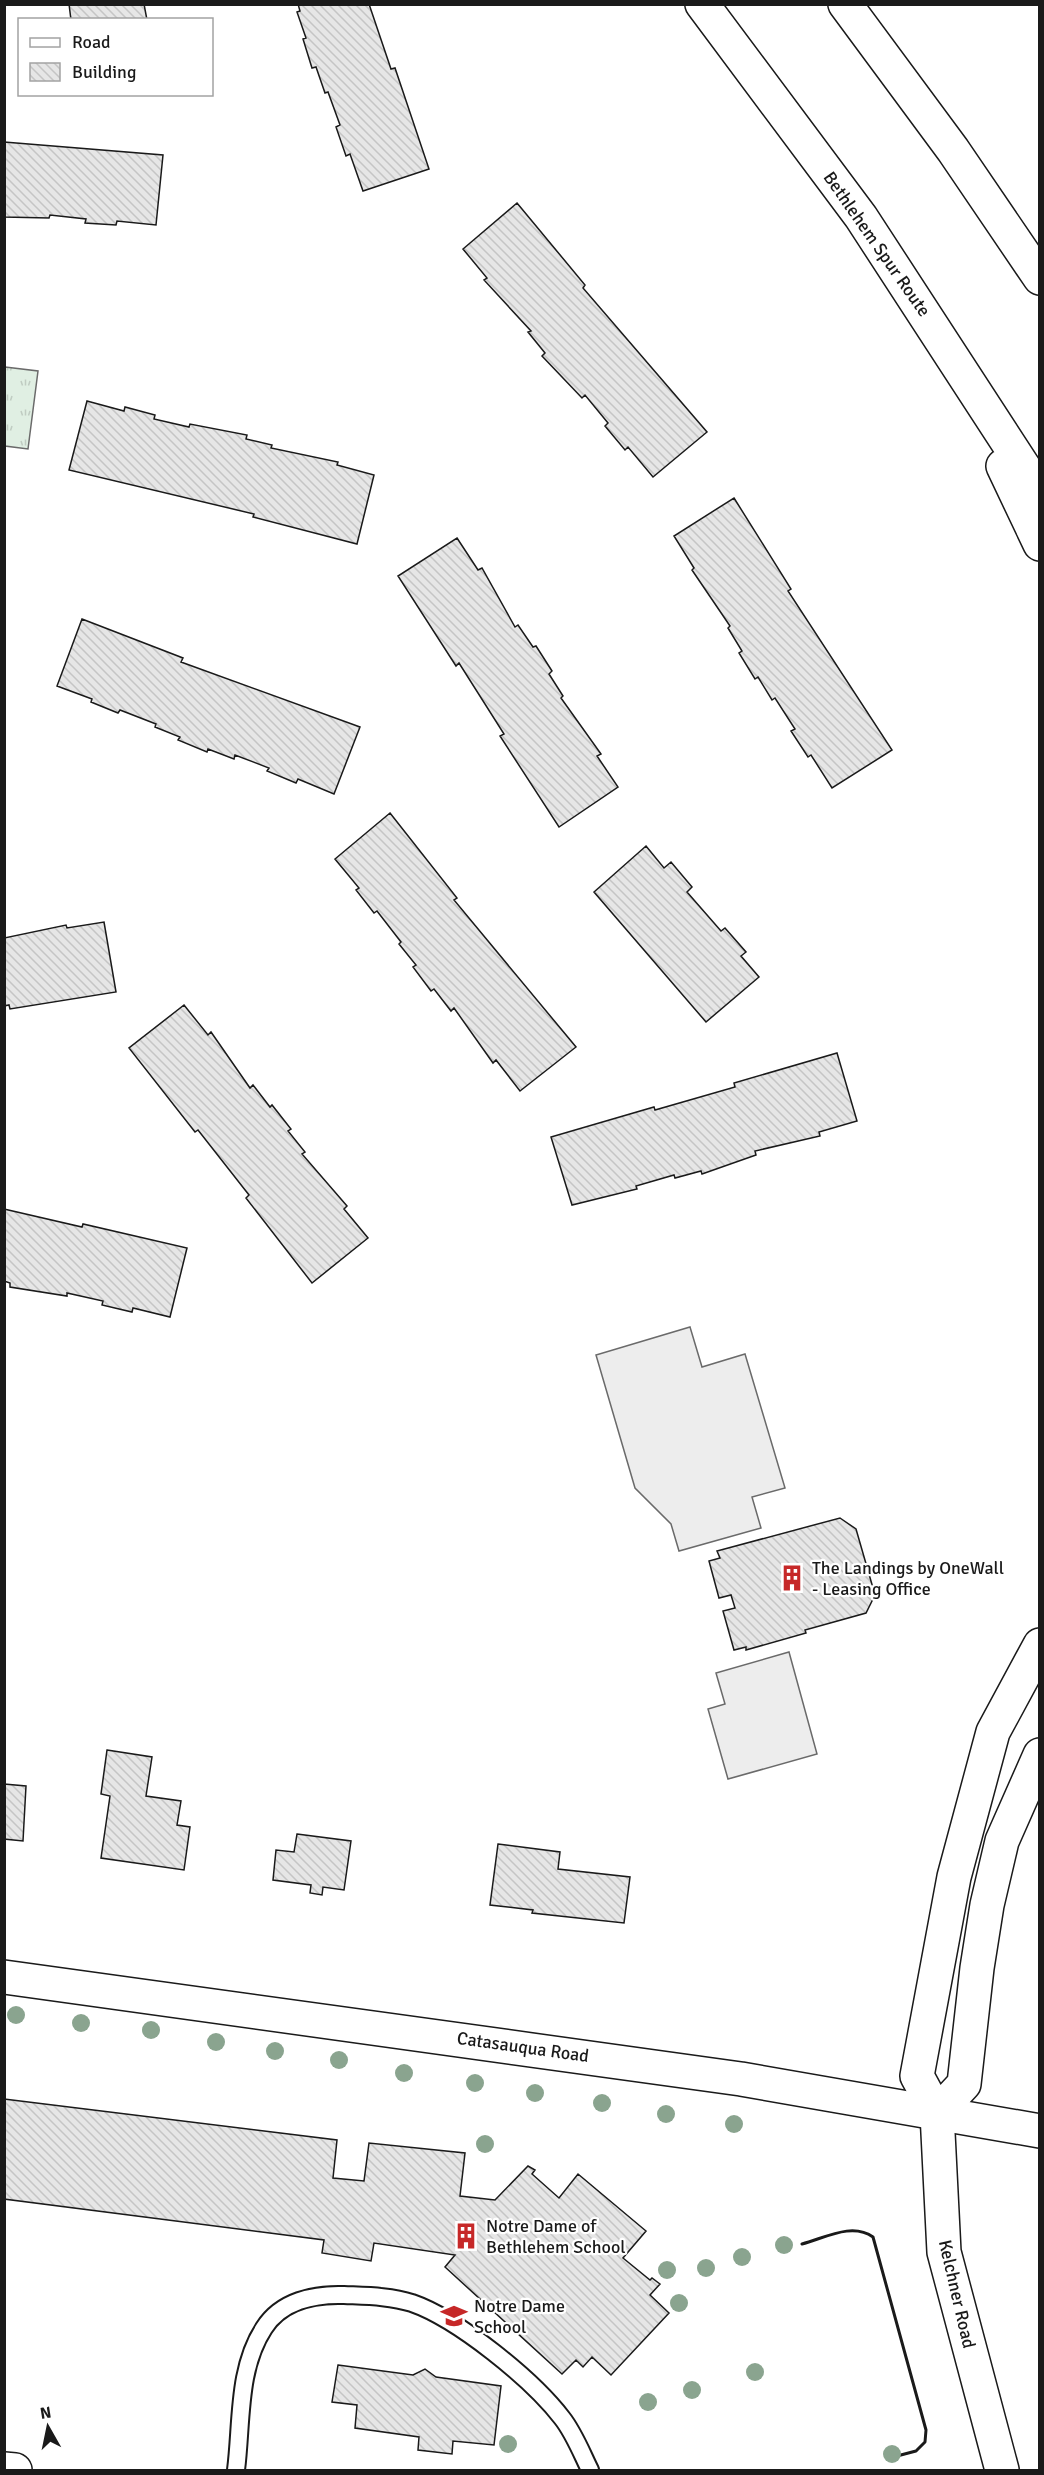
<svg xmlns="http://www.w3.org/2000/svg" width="1044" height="2475" font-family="Signika,sans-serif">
	<defs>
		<pattern id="park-tufts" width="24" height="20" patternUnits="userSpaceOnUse" patternTransform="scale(1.5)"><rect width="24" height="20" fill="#e0efe3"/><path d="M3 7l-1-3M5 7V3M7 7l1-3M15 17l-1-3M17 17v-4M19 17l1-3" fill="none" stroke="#c0ccc2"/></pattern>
		<pattern id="building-back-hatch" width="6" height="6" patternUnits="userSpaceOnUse" patternTransform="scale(1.5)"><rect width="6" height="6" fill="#e6e6e6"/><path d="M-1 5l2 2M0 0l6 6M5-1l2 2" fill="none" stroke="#c5c5c5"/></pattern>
	</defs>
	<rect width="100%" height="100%" fill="#fff"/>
	<path fill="url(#park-tufts)" stroke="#6a6a6a" stroke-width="1.5" d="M5,367L38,371L28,449L5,446Z"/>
	<path fill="#ededed" stroke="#6a6a6a" stroke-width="1.5" d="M690,1327L702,1367L745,1354L785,1488L752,1497L761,1528L679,1551L671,1524L635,1488L596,1355Z
		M789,1652L817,1754L728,1779L708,1709L725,1704L716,1673Z"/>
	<path fill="url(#building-back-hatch)" stroke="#1a1a1a" stroke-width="1.5" d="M69,4H144L147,20H71Z
		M298,4H369L391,69L395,68L429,169L363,191L350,154L346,156L336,127L340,125L328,92L325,93L316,67L312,68L303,39L306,38L297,12L300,11Z
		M4,142L163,155L156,225L117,221L116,225L85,223L86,219L50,215L49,218L4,217Z
		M517,203L585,285L583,288L707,432L653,477L628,447L625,450L605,426L608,423L585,395L582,398L542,356L545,353L528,332L531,331L484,280L487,278L463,249Z
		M87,401L124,411L125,407L155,415L154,419L189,427L190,424L247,435L246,439L272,445L271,448L338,462L337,465L374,475L357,544L253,517L254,514L69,470Z
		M734,498L791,589L788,591L892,750L832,788L811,755L808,757L791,731L795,729L775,698L772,700L758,677L755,679L739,653L742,651L728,628L730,626L692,570L694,568L674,536Z
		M457,538L478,570L482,568L515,627L518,625L533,647L536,646L552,671L549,674L563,696L561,698L601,754L597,756L618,787L559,827L500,736L504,734L459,663L456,666L398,576Z
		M82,619L183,658L181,662L360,727L334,794L298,779L296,783L267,771L269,768L235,755L234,759L208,749L207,752L178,740L180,737L155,727L156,724L120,710L118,713L91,702L92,699L57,686Z
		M390,813L457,898L454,900L576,1047L520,1091L496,1060L493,1063L454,1008L451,1011L434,989L431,991L413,967L416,965L399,944L401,942L377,911L374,913L356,890L359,888L335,859Z
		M646,846L664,868L671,862L692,887L687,892L721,931L725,928L746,952L741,956L759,977L706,1022L594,892Z
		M104,922L116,992L10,1009L9,1005L4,1006V938L66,925L67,928Z
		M184,1005L208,1035L211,1032L250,1088L253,1085L270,1107L272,1105L291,1129L288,1131L305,1152L302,1154L347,1206L344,1209L368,1238L312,1283L246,1198L249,1195L198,1130L195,1132L129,1048Z
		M837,1053L857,1121L819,1132L820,1136L755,1151L756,1155L702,1174L701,1171L675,1178L674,1175L636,1186L637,1189L572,1205L551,1137L654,1107L655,1110L735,1087L734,1083Z
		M4,1209L82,1227L83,1224L187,1248L170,1317L133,1308L132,1312L102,1305L103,1301L67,1293V1296L10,1287V1283L4,1281Z
		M840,1518L856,1529L875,1595L866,1613L805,1630L806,1633L746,1650V1647L734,1650L723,1611L735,1608L731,1595L719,1598L709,1561L720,1558L717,1551Z
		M107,1750L152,1757L146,1796L181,1801L177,1825L190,1827L184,1870L101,1858L110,1796L101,1794Z
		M4,1784L26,1786L23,1841L4,1839Z
		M297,1834L351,1841L344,1890L323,1887L322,1895L310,1893L311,1885L273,1880L276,1850L294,1852Z
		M498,1844L560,1852L558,1869L630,1877L624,1923L532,1913L533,1910L490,1905Z
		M4,2099L337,2140L333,2178L364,2181L369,2143L465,2153L460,2196L495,2200L528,2166L535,2170L532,2174L559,2198L578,2174L646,2231L623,2258L650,2280L652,2278L660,2284L650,2295L669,2313L611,2375L592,2357L583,2367L576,2360L562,2374L445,2267L455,2255L374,2243L371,2261L322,2253L324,2240L4,2199Z
		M338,2365L413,2375L425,2369L436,2377L501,2386L494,2445L453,2441L452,2454L418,2450L419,2437L355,2428L357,2405L332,2402Z"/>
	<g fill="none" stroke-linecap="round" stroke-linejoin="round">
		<g stroke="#1a1a1a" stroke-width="20">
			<path id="lane" d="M236,2470C242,2424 237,2369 264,2328C281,2301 314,2294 344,2295C366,2296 390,2296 412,2303C458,2319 532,2379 562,2418C574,2433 582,2454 590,2470"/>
		</g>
		<g stroke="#1a1a1a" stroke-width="36">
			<path id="street" d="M937,2113L944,2252L1002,2470
				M4,2469L15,2470"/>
		</g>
		<g stroke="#1a1a1a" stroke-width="36">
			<path id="secondary" d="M4,1977L741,2079L1040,2131"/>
		</g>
		<g stroke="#1a1a1a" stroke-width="36">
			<path id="highway" d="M702,4L861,217L1040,492
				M845,4L953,150L1040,278
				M1003,466L1040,544
				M1040,1645L993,1732L954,1877L917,2076L937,2113L964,2084L977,1968L987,1905L1002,1841L1040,1755"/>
		</g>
		<use href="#lane" stroke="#fff" stroke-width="16"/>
		<use href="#street" stroke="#fff" stroke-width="33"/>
		<use href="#secondary" stroke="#fff" stroke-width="33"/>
		<use href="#highway" stroke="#fff" stroke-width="33"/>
		<path stroke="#1a1a1a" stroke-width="3" d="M802,2244C825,2238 852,2222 873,2237L926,2430L925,2442L916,2451L897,2456"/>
	</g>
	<g fill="#8aa48f">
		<circle cx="16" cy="2015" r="9"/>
		<circle cx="81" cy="2023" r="9"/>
		<circle cx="151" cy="2030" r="9"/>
		<circle cx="216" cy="2042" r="9"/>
		<circle cx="275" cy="2051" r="9"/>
		<circle cx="339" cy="2060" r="9"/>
		<circle cx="404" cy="2073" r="9"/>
		<circle cx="475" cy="2083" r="9"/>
		<circle cx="535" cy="2093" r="9"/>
		<circle cx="602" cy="2103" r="9"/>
		<circle cx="666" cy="2114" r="9"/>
		<circle cx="734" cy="2124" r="9"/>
		<circle cx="485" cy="2144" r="9"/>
		<circle cx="784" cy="2245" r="9"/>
		<circle cx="742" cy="2257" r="9"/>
		<circle cx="706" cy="2268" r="9"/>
		<circle cx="667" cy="2270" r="9"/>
		<circle cx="679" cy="2303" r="9"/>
		<circle cx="755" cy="2372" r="9"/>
		<circle cx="692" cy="2390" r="9"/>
		<circle cx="648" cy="2402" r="9"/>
		<circle cx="508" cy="2444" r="9"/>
		<circle cx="892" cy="2454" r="9"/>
	</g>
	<defs>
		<g id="building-bare" transform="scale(2.07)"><path d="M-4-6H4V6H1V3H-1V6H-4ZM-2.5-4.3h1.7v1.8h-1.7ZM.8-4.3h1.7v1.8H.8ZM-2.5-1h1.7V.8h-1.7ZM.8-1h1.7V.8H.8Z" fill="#c62828" stroke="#fff" stroke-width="2.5" paint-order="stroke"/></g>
		<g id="school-bare" transform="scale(2.07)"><path d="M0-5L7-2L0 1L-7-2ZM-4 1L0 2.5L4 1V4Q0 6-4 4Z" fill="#c62828" stroke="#fff" stroke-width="2.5" paint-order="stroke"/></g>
	</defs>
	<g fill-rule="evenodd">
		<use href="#building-bare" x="792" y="1578"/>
		<use href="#building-bare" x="466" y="2236"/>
		<use href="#school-bare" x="454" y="2316"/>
	</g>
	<g text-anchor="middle" stroke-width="4.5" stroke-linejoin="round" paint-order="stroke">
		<g font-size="18" fill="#1a1a1a" stroke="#fff">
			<text transform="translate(877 244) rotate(55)" y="6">Bethlehem Spur Route</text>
			<text transform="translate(523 2047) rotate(8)" y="6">Catasauqua Road</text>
			<text transform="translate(957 2294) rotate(77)" y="6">Kelchner Road</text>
		</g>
		<g font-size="18" fill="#1a1a1a" stroke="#fff" text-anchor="start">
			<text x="812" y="1574">The Landings by OneWall<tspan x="812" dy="21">- Leasing Office</tspan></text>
			<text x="486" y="2232">Notre Dame of<tspan x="486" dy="21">Bethlehem School</tspan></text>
			<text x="474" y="2312">Notre Dame<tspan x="474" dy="21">School</tspan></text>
		</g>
	</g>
	<rect width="1044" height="2475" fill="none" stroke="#1a1a1a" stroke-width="12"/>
	<rect x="18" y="18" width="195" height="78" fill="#ffffff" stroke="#a3a3a3" stroke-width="1.5"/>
	<rect x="30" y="38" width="30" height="9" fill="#ffffff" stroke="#a3a3a3" stroke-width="1.5"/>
	<text x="72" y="48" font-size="18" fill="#1a1a1a">Road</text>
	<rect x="30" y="63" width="30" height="18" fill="url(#building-back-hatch)" stroke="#a3a3a3" stroke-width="1.5"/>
	<text x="72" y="78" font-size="18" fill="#1a1a1a">Building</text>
	<g transform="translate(48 2427) rotate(351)" stroke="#ffffff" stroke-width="4.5" paint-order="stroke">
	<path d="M0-4.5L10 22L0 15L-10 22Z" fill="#1a1a1a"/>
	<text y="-9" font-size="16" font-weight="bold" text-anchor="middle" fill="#1a1a1a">N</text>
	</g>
</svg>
